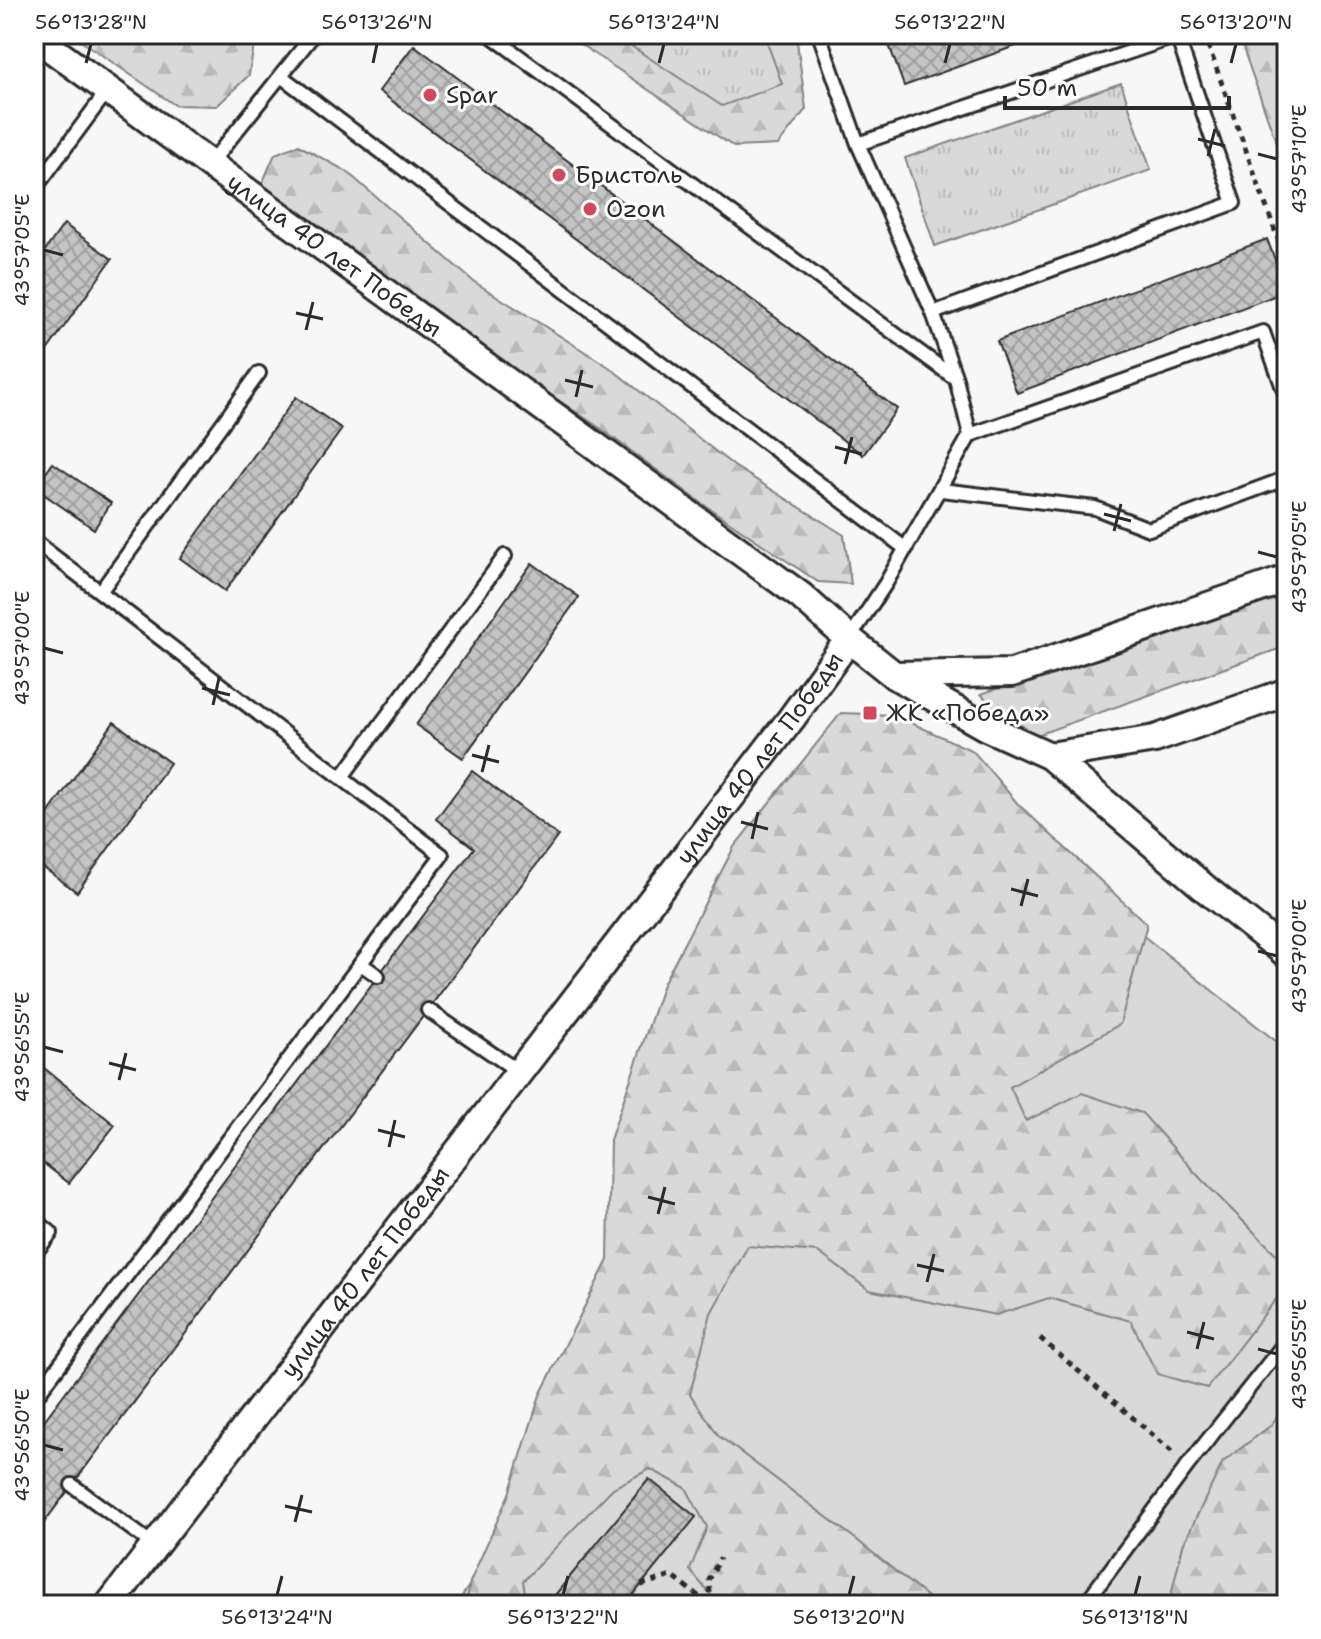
<svg xmlns="http://www.w3.org/2000/svg" width="1321" height="1639" font-family="'Shantell Sans',sans-serif">
	<defs>
		<pattern id="forest-firs" width="22" height="20" patternUnits="userSpaceOnUse" patternTransform="scale(2)"><rect width="22" height="20" fill="#d9d9d9"/><path d="M5 1l3.5 6h-7zM16 11l3.5 6h-7z" fill="#bababa"/></pattern>
		<pattern id="park-tufts" width="24" height="20" patternUnits="userSpaceOnUse" patternTransform="scale(2)"><rect width="24" height="20" fill="#d9d9d9"/><path d="M3 7l-1-3M5 7V3M7 7l1-3M15 17l-1-3M17 17v-4M19 17l1-3" fill="none" stroke="#bababa"/></pattern>
		<pattern id="building-cross-hatch" width="8" height="8" patternUnits="userSpaceOnUse" patternTransform="scale(2)"><rect width="8" height="8" fill="#c4c4c4"/><path d="M0 0l8 8M0 8l8-8" fill="none" stroke="#9f9f9f"/></pattern>
	</defs>
	<rect width="100%" height="100%" fill="#f7f7f7"/>
	<filter id="ink" filterUnits="userSpaceOnUse"><feTurbulence type="fractalNoise" baseFrequency=".0125" numOctaves="2"/><feDisplacementMap in="SourceGraphic" scale="16" xChannelSelector="R" yChannelSelector="G"/><feConvolveMatrix kernelMatrix="1 2 1 2 8 2 1 2 1" color-interpolation-filters="sRGB"/></filter>
	<g filter="url(#ink)">
		<path fill="#d9d9d9" stroke="#828282" stroke-width="2" d="M990,814L1287,1050V1605H456Z"/>
		<path fill="url(#forest-firs)" stroke="#828282" stroke-width="2" d="M71,34H256L249,75L217,106L175,105Z
			M565,34H796L806,109L778,145L734,147Z
			M1238,34H1287V173Z
			M298,145L346,171L473,281L609,367L734,466L844,535L851,584L818,582L703,504L597,426L495,358L262,184L275,154Z
			M1287,588V646L1037,735L999,714L981,694Z
			M841,713L894,715L973,751L1018,804L1147,924L1120,1024L1010,1087L1026,1121L1082,1093L1142,1113L1201,1179L1287,1265V1285L1207,1388L1157,1374L1131,1321L1049,1298L996,1315L869,1290L818,1252L748,1246L711,1313L690,1394L719,1436L857,1540L937,1605H719L690,1570L707,1527L686,1488L650,1469L613,1488L523,1581L527,1605H466L470,1582L509,1494L540,1395L608,1260L610,1140L663,984L734,847Z
			M1287,1404V1605H1176L1170,1599L1183,1545L1223,1462L1270,1426Z"/>
		<path fill="url(#park-tufts)" stroke="#828282" stroke-width="2" d="M613,34H764L782,84L722,106Z
			M1121,83L1151,170L935,246L905,158Z"/>
		<path fill="url(#building-cross-hatch)" stroke="#2b2b2b" stroke-width="2" d="M885,34H1049L904,86Z
			M414,45L897,409L863,455L379,91Z
			M64,224L112,259L34,369V266Z
			M1267,239L1287,291L1017,393L997,341Z
			M296,397L342,429L225,591L180,558Z
			M53,463L111,503L94,529L35,488Z
			M532,563L579,597L463,758L416,725Z
			M114,722L170,763L77,892L34,861V833Z
			M472,771L558,836L34,1536V1434L474,848L436,819Z
			M34,1060L115,1125L69,1183L34,1156Z
			M649,1479L696,1517L625,1605H547Z"/>
		<g fill="none" stroke-linecap="round" stroke-linejoin="round">
			<g stroke="#2b2b2b" stroke-width="18">
				<path id="lane" d="M489,34L956,379
					M819,34L858,144L933,313L956,379L970,435L886,583L849,639
					M281,76L906,549
					M858,144L1177,36L1234,203L933,313
					M210,164L314,34
					M34,190L108,90
					M970,435L1263,332L1287,399
					M941,490L1095,508L1149,529L1287,478
					M34,541L442,855L34,1399
					M100,592L259,373
					M342,777L505,556
					M361,964L378,976
					M428,1010L519,1072
					M34,1219L51,1233L34,1254
					M72,1485L155,1546
					M1084,1605L1188,1465L1287,1340"/>
			</g>
			<g stroke="#2b2b2b" stroke-width="32">
				<g id="street">
					<path id="s1" d="M34,36L801,596L849,639L894,675L986,727L1050,756L1207,890L1287,954"/>
					<path d="M894,675L1012,673L1287,579"/>
					<path d="M1050,756L1155,739L1287,692"/>
					<path id="s2" d="M109,1605L791,719L849,639"/>
				</g>
			</g>
			<path stroke="#2b2b2b" stroke-width="5" stroke-dasharray="6 6" stroke-linecap="butt" d="M1204,34L1287,264
				M1040,1338L1175,1454
				M641,1585L672,1576L710,1605
				M711,1605L709,1580L720,1558"/>
			<use href="#lane" stroke="#fff" stroke-width="12"/>
			<use href="#street" stroke="#fff" stroke-width="26"/>
		</g>
	</g>
	<path fill="none" stroke="#2b2b2b" stroke-width="3" d="M86,63L91,44M373,63L377,44M659,63L664,44M945,63L950,44M1231,63L1236,44M1198,139L1225,146M1258,154L1277,159M1208,156L1215,129M44,250L63,255M296,313L323,319M306,330L313,302M565,380L593,387M576,397L582,370M835,447L862,454M845,464L852,437M1104,514L1131,521M1114,531L1121,504M1258,552L1277,557M44,648L63,653M202,688L230,695M213,705L219,678M472,755L499,762M482,772L489,745M741,822L768,829M752,839L758,812M1011,889L1038,896M1021,906L1028,879M1258,951L1277,956M44,1047L63,1052M109,1063L136,1070M119,1080L126,1053M378,1130L405,1137M389,1147L395,1120M648,1197L675,1204M658,1214L665,1187M917,1265L944,1271M927,1282L934,1254M1187,1332L1214,1339M1197,1349L1204,1322M1258,1349L1277,1354M44,1445L63,1450M285,1506L312,1512M295,1522L302,1495M277,1595L282,1576M563,1595L568,1576M849,1595L854,1576M1135,1595L1140,1576"/>
	<g fill="#d1495b" stroke="#fff" stroke-width="3">
		<circle cx="430" cy="95" r="8"/>
		<circle cx="559" cy="175" r="8"/>
		<circle cx="590" cy="209" r="8"/>
		<rect x="862" y="705" width="16" height="16" rx="4"/>
	</g>
	<g text-anchor="middle" stroke-width="6" stroke-linejoin="round" paint-order="stroke">
		<g font-size="24" fill="#2b2b2b" stroke="#fff" text-anchor="start">
			<text x="446" y="103">Spar</text>
			<text x="575" y="183">Бристоль</text>
			<text x="606" y="217">Ozon</text>
			<text x="886" y="721">ЖК «Победа»</text>
		</g>
		<g font-size="24" fill="#2b2b2b" stroke="#fff">
			<text dy="8" stroke="none"><textPath href="#s1" startOffset="372">улица 40 лет Победы</textPath></text>
			<text dy="8" stroke="none"><textPath href="#s2" startOffset="1068">улица 40 лет Победы</textPath></text>
			<text dy="8" stroke="none"><textPath href="#s2" startOffset="420">улица 40 лет Победы</textPath></text>
		</g>
	</g>
	<rect width="1321" height="1639" fill="none" stroke="#fff" stroke-width="88"/>
	<path d="M1005 96v12h224v-12" fill="none" stroke="#2b2b2b" stroke-width="4"/>
	<text x="1017" y="96" font-size="24" fill="#2b2b2b" stroke="#ffffff" stroke-width="6" paint-order="stroke">50 m</text>
	<rect x="44" y="44" width="1233" height="1551" fill="none" stroke="#2b2b2b" stroke-width="3"/>
	<g font-size="20" text-anchor="middle" fill="#2b2b2b">
		<text x="91" y="29">56°13'28"N</text>
		<text x="377" y="29">56°13'26"N</text>
		<text x="664" y="29">56°13'24"N</text>
		<text x="950" y="29">56°13'22"N</text>
		<text x="1236" y="29">56°13'20"N</text>
		<text transform="translate(1299 159) rotate(-90)" y="7">43°57'10"E</text>
		<text transform="translate(22 250) rotate(-90)" y="7">43°57'05"E</text>
		<text transform="translate(1299 557) rotate(-90)" y="7">43°57'05"E</text>
		<text transform="translate(22 648) rotate(-90)" y="7">43°57'00"E</text>
		<text transform="translate(1299 956) rotate(-90)" y="7">43°57'00"E</text>
		<text transform="translate(22 1047) rotate(-90)" y="7">43°56'55"E</text>
		<text transform="translate(1299 1354) rotate(-90)" y="7">43°56'55"E</text>
		<text transform="translate(22 1445) rotate(-90)" y="7">43°56'50"E</text>
		<text x="277" y="1624">56°13'24"N</text>
		<text x="563" y="1624">56°13'22"N</text>
		<text x="849" y="1624">56°13'20"N</text>
		<text x="1135" y="1624">56°13'18"N</text>
	</g>
</svg>
